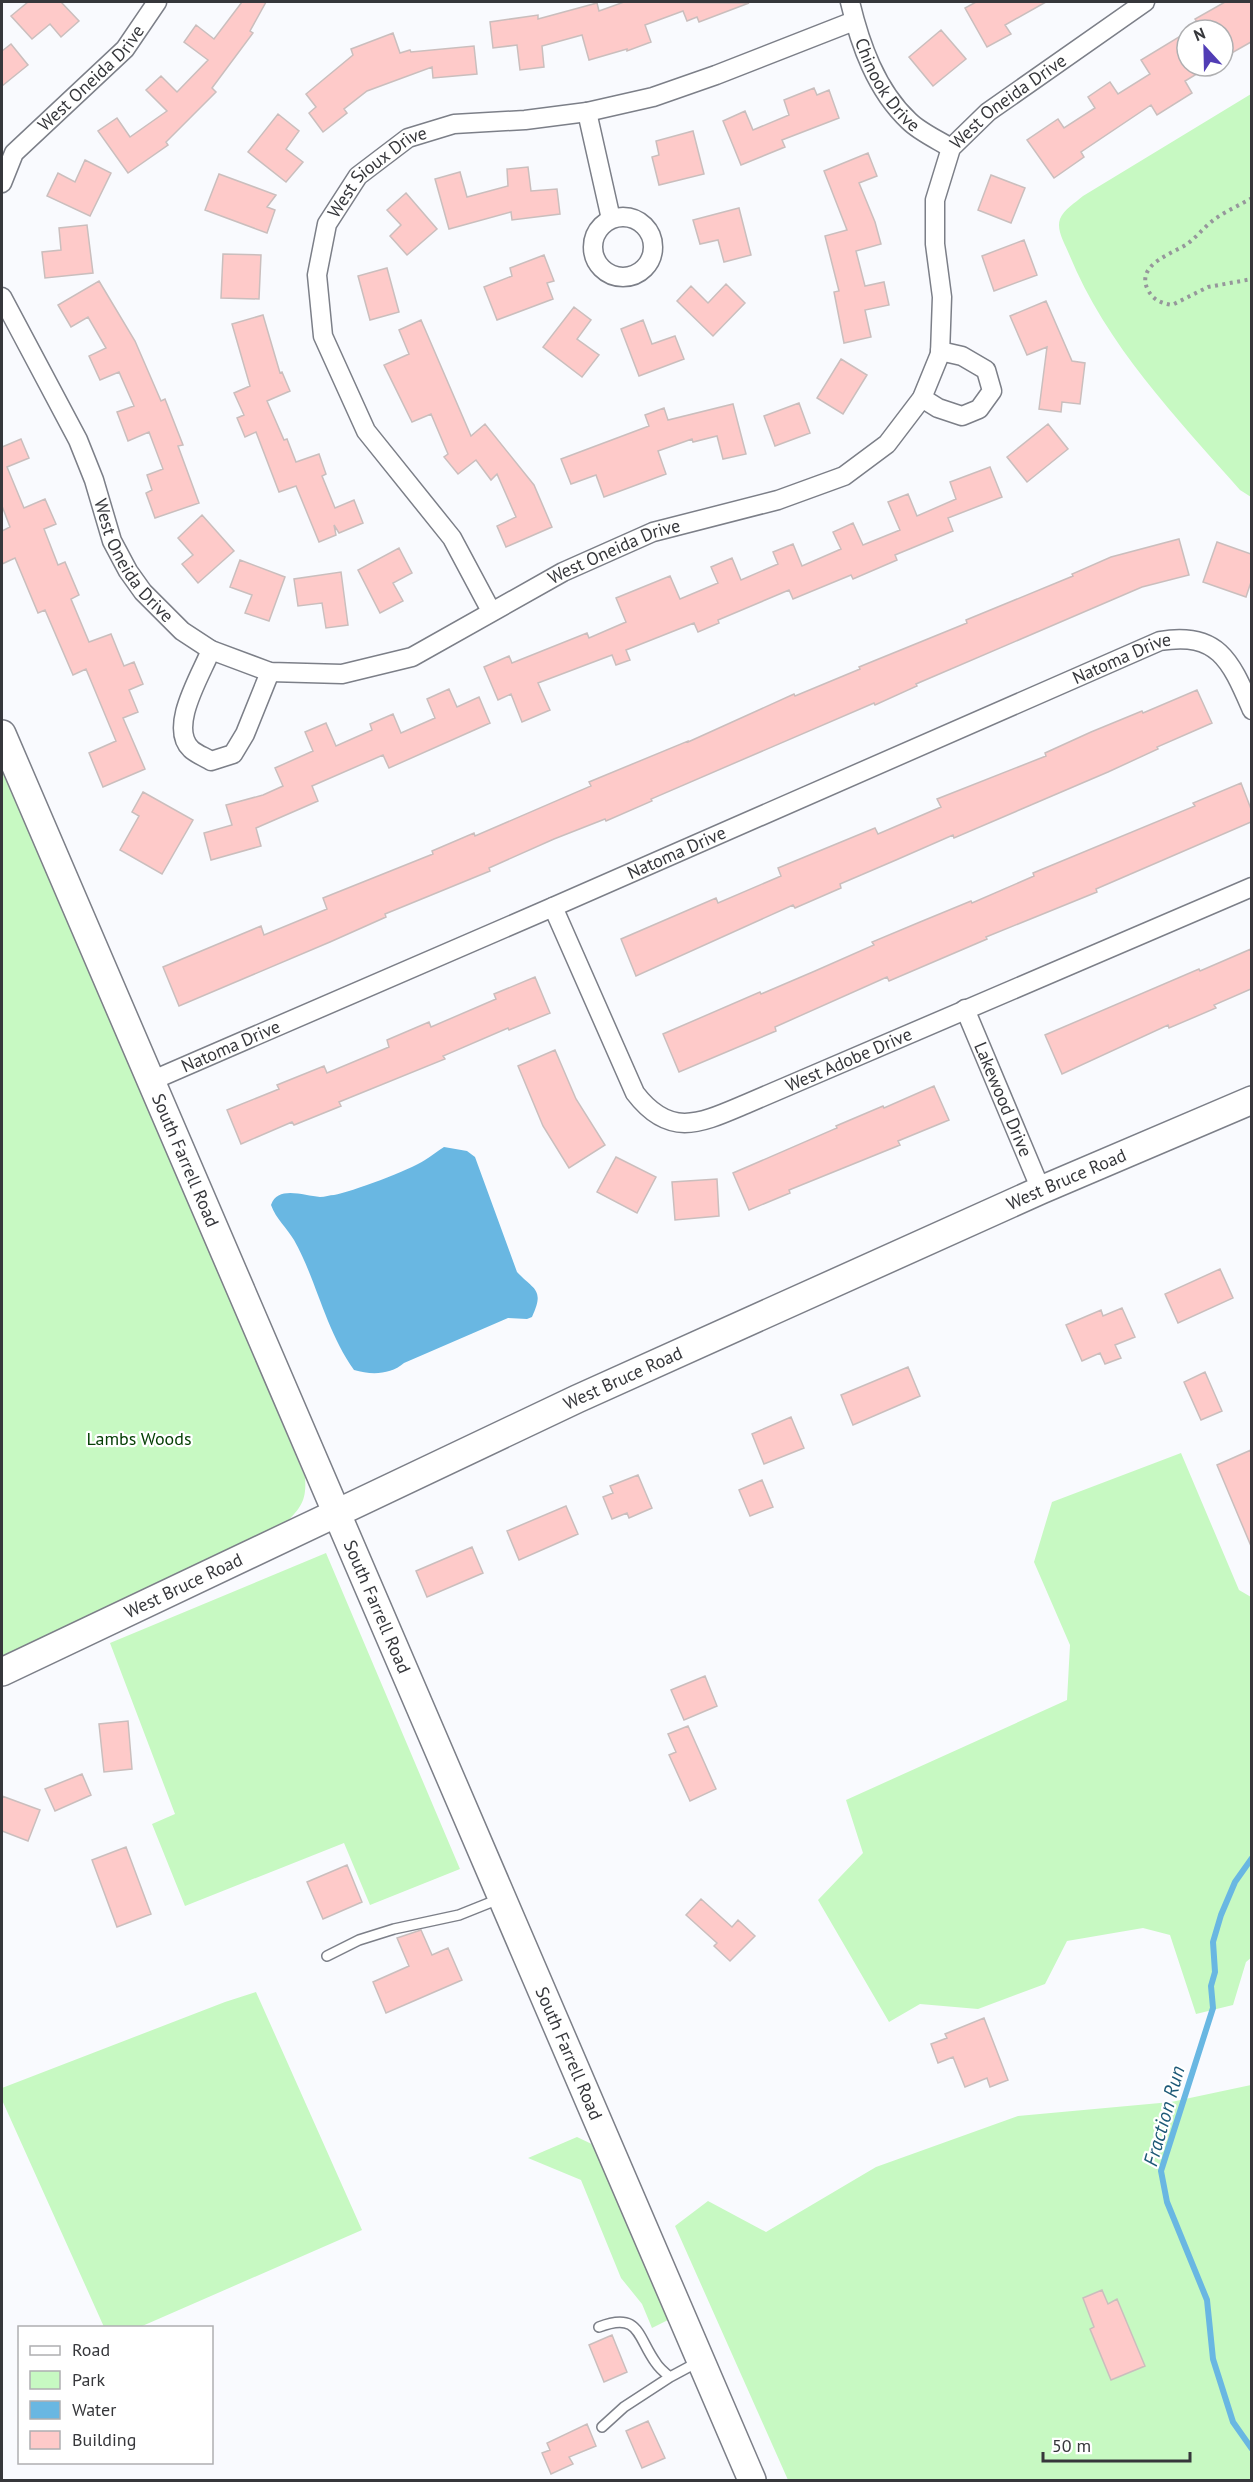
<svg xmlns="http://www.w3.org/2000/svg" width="1253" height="2482" font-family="'PT Sans',sans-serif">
	<rect width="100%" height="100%" fill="#f9fafe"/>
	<path fill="#c7f9c2" d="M1251,94V497L1240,490C1176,417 1106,345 1069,254C1065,244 1056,230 1060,219C1064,209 1075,203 1083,196Z
		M2,763L305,1477C307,1502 300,1508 284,1525L2,1662Z
		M1181,1453L1239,1590L1251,1597L1252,1957L1246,1962L1233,2005L1196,2014L1170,1935L1143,1928L1067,1941L1045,1984L978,2009L920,2004L889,2022L818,1900L863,1853L846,1800L1067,1700L1070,1645L1034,1562L1052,1502Z
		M326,1553L460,1869L370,1905L344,1843L185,1906L152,1824L175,1814L110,1643Z
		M256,1992L362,2230L140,2327H104L2,2100V2088L225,2002Z
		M1251,2085V2480H788L675,2226L708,2201L766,2232L876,2167L1018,2116L1171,2102Z
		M577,2137L598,2147L670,2319L652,2328L642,2304L621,2278L581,2180L528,2158Z"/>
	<path fill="#69b7e2" d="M444,1147L467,1151L475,1157L517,1272C534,1290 545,1289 532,1317L527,1319L508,1318L404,1363C390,1375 371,1375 354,1370C325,1329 317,1281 294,1240C287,1228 276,1219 271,1205C278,1185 304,1196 320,1197C325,1197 330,1195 334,1195C351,1192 410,1170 425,1160C432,1156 437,1151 444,1147Z"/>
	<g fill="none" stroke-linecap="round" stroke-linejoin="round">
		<path stroke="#69b7e2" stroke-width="6" d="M1252,1858L1235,1882L1221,1915L1213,1942L1215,1972L1211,1986L1213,2008L1161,2171L1167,2202L1207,2300L1213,2359L1233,2422L1252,2449"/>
	</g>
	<path fill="#fecac9" stroke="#cabebd" stroke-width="1.5" d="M28,2H61L79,21L61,37L50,24L32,39L11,16Z
		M242,2H266L250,31L253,33L212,88L216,92L166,142L168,145L128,173L98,131L117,118L130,137L167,111L146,90L161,76L177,92L208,60L184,42L196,25L214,39Z
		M624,2L749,3L699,22L697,17L687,21L683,11L645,25L651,42L627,51V49L589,60L582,35L542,46L544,67L520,70L517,45L493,48L490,22L538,15V19L597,3L599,11Z
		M976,2H1046L1005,25L1011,34L987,47L965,8Z
		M1225,2H1251V42L1223,58V30H1202L1195,19Z
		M941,30L966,59L933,86L909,57Z
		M1187,32V66H1210L1185,81L1192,93L1157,115L1151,105L1081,152L1084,157L1054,178L1027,140L1058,119L1064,128L1095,108L1088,97L1110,82L1118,94L1150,74L1141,60Z
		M393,33L400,53L410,50L411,52L474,46L477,74L433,78L432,67L367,91L344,109L347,113L323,132L309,113L316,107L306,94L353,55L351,49Z
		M11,44L28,65L2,86V51Z
		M814,88L817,95L829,90L839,118L782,140L785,147L741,165L723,121L745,111L753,130L789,115L784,100Z
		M278,114L299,131L286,149L303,162L286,182L248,152Z
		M693,131L704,174L659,185L652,157L659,155L656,141Z
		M868,153L877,176L859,183L875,222L881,244L856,251L865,286L884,282L889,305L865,310L871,337L844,343L834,292L839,291L825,236L847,230L824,171Z
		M85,160L111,173L90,216L47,196L58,173L75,182Z
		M528,167L531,191L557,189L560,214L512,220L511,212L449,229L435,179L460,172L467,197L508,186L507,169Z
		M219,174L276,195L267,207L275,210L267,233L205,210Z
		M991,175L1025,188L1011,223L978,210Z
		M406,193L437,229L407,255L390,236L401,225L387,210Z
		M739,208L751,255L724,262L718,240L700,244L693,220Z
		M87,225L93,273L45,278L42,252L61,250L59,228Z
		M1024,240L1037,275L994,291L982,256Z
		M223,254L261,255L259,299L221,298Z
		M544,255L554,281L547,283L553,299L497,320L484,287L512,276L510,268Z
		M387,268L399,312L370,320L358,276Z
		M99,281L135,341L161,401L165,399L183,445L178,446L199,503L155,518L146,493L152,490L147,475L163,469L149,432L128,441L117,412L134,406L119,372L100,380L89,356L106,348L88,317L71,327L58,305Z
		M726,284L745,303L713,336L677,301L691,286L708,303Z
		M1046,301L1072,361L1085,363L1080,404L1062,402L1061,412L1039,409L1047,347L1027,355L1010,316Z
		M574,307L591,320L577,339L599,355L582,377L543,347Z
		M263,315L280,373L282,372L290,391L267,401L284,440L287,439L296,462L319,454L326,474L322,476L335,508L354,500L363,523L339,533L334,525L336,535L319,542L296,486L279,492L256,432L245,437L237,418L244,415L234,393L250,386L232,324Z
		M421,320L471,436L485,424L534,485L552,527L506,547L497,526L516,517L497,474L491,480L476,460L458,474L444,457L448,454L431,414L412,422L384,365L409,354L399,330Z
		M643,320L652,344L675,336L684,359L639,376L621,329Z
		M841,359L867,375L843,414L817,398Z
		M799,403L810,433L775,446L764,416Z
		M733,404L746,454L723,459L717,436L693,442L692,439L658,451L666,474L604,497L596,475L571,484L561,459L649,426L645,415L664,408L668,420Z
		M1048,424L1068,449L1027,482L1007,457Z
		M21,439L29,458L7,467L24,508L45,499L56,524L44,529L58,565L65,562L79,595L71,599L89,642L111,634L124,666L134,662L143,684L129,690L138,712L123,718L145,769L103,787L89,753L116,741L86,669L73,675L45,610L38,613L15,558L2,564V531L10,527L2,506V447Z
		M990,467L1002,497L948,518L953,531L895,555L897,560L853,579L851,575L793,599L789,590L718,620L719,623L698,632L694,623L626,650L630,660L616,665L612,655L538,683L550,710L522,722L511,694L498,700L484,667L509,656L512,663L587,633L589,638L626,622L616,598L670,576L680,599L718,583L711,567L732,558L741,580L778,564L773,552L793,544L802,566L841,549L833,532L853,523L863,545L900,530L888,502L908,494L917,516L956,499L950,482Z
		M202,515L234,551L198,583L182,564L193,555L178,538Z
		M1179,539L1189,575L1142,587L916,684L917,686L875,705L874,703L651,799L652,801L606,821L605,819L554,839L489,868L490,871L385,914L386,917L330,942L179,1006L163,967L261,926L264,935L327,909L323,898L433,854L432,851L474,833L475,836L591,786L589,782L688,741V742L794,694L795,696L860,669L859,667L967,623L966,620L1073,576L1072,574L1111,557Z
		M1217,542L1251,554V582L1246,597L1203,582Z
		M399,548L412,573L393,583L403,601L380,613L358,570Z
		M240,560L285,577L269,621L245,613L252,595L230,587Z
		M341,572L348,625L326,628L322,603L298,606L294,579Z
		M449,689L457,707L479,697L490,723L389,768L383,755L312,786L318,801L256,828L261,846L211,860L204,833L232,825L226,805L263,795L283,786L275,768L313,751L305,732L326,723L336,746L372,730L370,724L393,714L401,733L435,718L427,699Z
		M1197,690L1212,723L1157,747L1158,749L1108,772L954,838L953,835L896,860L840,884L841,888L795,908L793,905L636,976L621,939L716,898L718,903L781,876L778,868L875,828L878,834L941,807L937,799L1046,756L1045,753L1091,732L1142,711L1143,713Z
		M1241,783L1251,809V822L1096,889L1097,892L986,937L987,939L889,981L887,977L775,1027L776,1031L679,1072L663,1034L760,992L761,994L815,971L874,945L872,942L920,922L971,901L972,903L1034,876L1033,873L1195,806L1193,803Z
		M143,792L193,820L162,874L120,850L139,816L132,812Z
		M1251,949V989L1214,1005L1216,1008L1169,1028L1168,1025L1062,1074L1045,1035L1199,969L1200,971Z
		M535,977L550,1013L509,1030L508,1028L443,1056L445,1059L339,1102L341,1106L294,1125L292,1122L241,1144L227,1110L279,1089L277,1085L324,1066L327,1073L389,1047L387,1040L429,1022L431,1027L496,999L494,994Z
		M555,1050L576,1099L605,1145L569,1168L543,1126L518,1066Z
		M934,1086L949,1120L898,1141L900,1145L789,1190L790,1193L749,1210L733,1173L837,1128L836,1126L883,1106L884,1108Z
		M616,1157L656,1177L637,1213L597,1192Z
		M717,1179L719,1216L675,1220L672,1182Z
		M1220,1269L1233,1298L1178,1323L1165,1294Z
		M1122,1308L1135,1337L1115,1345L1121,1358L1105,1364L1100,1353L1082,1361L1066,1325L1101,1310L1103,1316Z
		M908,1367L920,1396L853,1425L841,1395Z
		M1205,1372L1222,1411L1201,1420L1184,1382Z
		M791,1417L804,1448L764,1464L752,1434Z
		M1251,1450V1546L1217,1465Z
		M638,1475L652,1508L629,1518L627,1513L612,1519L603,1497L613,1493L610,1486Z
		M762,1480L773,1507L750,1516L739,1490Z
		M566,1506L578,1534L519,1560L507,1531Z
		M472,1547L483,1573L427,1597L416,1571Z
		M705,1676L717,1706L684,1720L671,1690Z
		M128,1721L132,1769L104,1772L99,1724Z
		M688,1726L716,1789L690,1801L669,1755L676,1752L668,1734Z
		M82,1774L91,1795L55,1811L45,1789Z
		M2,1796L40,1810L28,1841L2,1831Z
		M126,1847L151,1914L117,1927L92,1860Z
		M347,1865L362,1902L323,1919L307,1882Z
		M701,1899L732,1927L738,1920L755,1936L730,1961L714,1946L717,1943L686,1915Z
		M421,1930L432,1955L448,1948L462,1980L386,2013L373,1982L409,1966L397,1938Z
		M984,2018L1008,2080L990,2087L987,2078L965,2087L953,2057L938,2063L931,2044L947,2038L945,2034Z
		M1102,2290L1108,2304L1117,2299L1145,2366L1111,2380L1090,2329L1094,2327L1083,2298Z
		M612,2335L627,2372L604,2382L589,2345Z
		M648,2421L665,2458L642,2468L626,2431Z
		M587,2424L596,2446L569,2457L573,2464L551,2474L542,2453L550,2450L547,2443Z"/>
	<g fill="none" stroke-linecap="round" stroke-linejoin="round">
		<g stroke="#7c7f88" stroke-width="12">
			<path id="lane" d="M327,1956L359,1940L394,1929L459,1915L499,1899
				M599,2327C640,2311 637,2337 656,2363C659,2368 665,2373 670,2377L698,2362
				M602,2427L624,2407L670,2377"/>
		</g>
		<g stroke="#7c7f88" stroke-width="21">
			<g id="street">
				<path id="s1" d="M850,2C860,44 876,90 909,121C920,132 938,140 951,148"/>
				<path d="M587,112L611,219"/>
				<path id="s2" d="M2,183L14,153L125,49L157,2"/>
				<circle cx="623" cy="247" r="30"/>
				<path id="s3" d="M2,297L78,440L94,480L112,541L128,571L143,592L182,631L211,650L270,672L342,674L412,657L563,572L653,532L778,500L844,476L887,444L922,398L940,354L942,297L935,244V200L951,148L988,112L1145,2"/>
				<path d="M922,398L938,408L962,416L979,409L992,391L986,370L962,356L940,351"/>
				<path id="s4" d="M491,611L452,538L366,431L323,336L317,275L327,224L358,176L408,138L454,124L525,120L587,112L653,97L716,75L854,21"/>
				<path d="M211,650C201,675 168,727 191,749C196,754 205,757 211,761L233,754L245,734L270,672"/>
				<path id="s5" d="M553,907L635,1093C670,1139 701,1123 746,1104L1252,887"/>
				<path id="s6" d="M965,1009L1041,1190"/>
				<path id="s7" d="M151,1081L553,907L1160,641C1219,631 1231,662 1252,710"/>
			</g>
		</g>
		<g stroke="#7c7f88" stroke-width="30">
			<g id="secondary">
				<path id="s8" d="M2,734L752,2480"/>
				<path id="s9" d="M2,1672L577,1399L1041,1190L1252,1100"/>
			</g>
		</g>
		<path stroke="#96979b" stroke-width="4" stroke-dasharray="3 4.5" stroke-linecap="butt" d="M1252,198C1240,205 1226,211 1215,219C1205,226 1197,237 1187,244C1172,254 1137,264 1147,288C1152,299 1160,303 1172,305L1208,287L1252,279"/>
		<use href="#lane" stroke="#fff" stroke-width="9"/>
		<use href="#street" stroke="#fff" stroke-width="18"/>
		<use href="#secondary" stroke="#fff" stroke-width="27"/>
	</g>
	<g text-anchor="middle" stroke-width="4.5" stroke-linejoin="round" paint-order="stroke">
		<g font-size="18" fill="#36373b" stroke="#fff">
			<text dy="6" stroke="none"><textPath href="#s2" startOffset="140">West Oneida Drive</textPath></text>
			<text dy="6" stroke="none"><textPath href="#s1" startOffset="92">Chinook Drive</textPath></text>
			<text dy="6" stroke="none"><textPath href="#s3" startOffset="1538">West Oneida Drive</textPath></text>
			<text dy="6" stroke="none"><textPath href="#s4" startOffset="512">West Sioux Drive</textPath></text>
			<text dy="6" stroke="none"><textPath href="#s3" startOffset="854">West Oneida Drive</textPath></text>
			<text dy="6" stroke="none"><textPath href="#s3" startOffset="296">West Oneida Drive</textPath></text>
			<text dy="6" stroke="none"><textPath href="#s7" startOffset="1059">Natoma Drive</textPath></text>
			<text dy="6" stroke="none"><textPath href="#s7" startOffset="573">Natoma Drive</textPath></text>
			<text dy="6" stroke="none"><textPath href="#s7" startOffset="87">Natoma Drive</textPath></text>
			<text dy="6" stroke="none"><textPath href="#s5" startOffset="440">West Adobe Drive</textPath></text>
			<text dy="6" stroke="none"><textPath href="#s6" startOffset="98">Lakewood Drive</textPath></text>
			<text dy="6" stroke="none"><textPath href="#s8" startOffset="464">South Farrell Road</textPath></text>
			<text dy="6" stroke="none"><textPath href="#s9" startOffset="1173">West Bruce Road</textPath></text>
			<text dy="6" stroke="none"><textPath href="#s9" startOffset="687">West Bruce Road</textPath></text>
			<text dy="6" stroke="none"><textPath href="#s9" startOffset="201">West Bruce Road</textPath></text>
			<text dy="6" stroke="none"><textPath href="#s8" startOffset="950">South Farrell Road</textPath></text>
			<text dy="6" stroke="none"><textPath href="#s8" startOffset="1436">South Farrell Road</textPath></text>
		</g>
		<g font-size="18" fill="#064005" stroke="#fff">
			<text x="139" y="1445">Lambs Woods</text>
		</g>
		<g font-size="20" font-style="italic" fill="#1d5977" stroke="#fff">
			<text transform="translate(1164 2116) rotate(-74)" y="7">Fraction Run</text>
		</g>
	</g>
	<rect width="1253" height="2482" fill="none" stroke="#36373b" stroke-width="6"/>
	<rect x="18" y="2326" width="195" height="138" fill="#ffffff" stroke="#afafb1" stroke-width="1.5"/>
	<rect x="30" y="2346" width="30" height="9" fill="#ffffff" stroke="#afafb1" stroke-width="1.5"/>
	<text x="72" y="2356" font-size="18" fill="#36373b">Road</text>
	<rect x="30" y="2371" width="30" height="18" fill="#c7f9c2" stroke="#afafb1" stroke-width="1.5"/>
	<text x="72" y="2386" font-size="18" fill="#36373b">Park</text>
	<rect x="30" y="2401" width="30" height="18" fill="#69b7e2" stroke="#afafb1" stroke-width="1.5"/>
	<text x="72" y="2416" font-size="18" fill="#36373b">Water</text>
	<rect x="30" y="2431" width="30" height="18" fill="#fecac9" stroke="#afafb1" stroke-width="1.5"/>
	<text x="72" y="2446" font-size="18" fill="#36373b">Building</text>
	<g transform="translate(1205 48) rotate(338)"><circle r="28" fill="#ffffff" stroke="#afafb1" stroke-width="1.5"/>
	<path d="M0-4.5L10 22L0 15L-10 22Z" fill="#513db5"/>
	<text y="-9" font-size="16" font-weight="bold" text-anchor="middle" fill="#36373b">N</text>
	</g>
	<path d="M1043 2452v9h147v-9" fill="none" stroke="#36373b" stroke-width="3"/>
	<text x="1052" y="2452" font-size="18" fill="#36373b" stroke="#ffffff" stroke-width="4.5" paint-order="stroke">50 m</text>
</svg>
